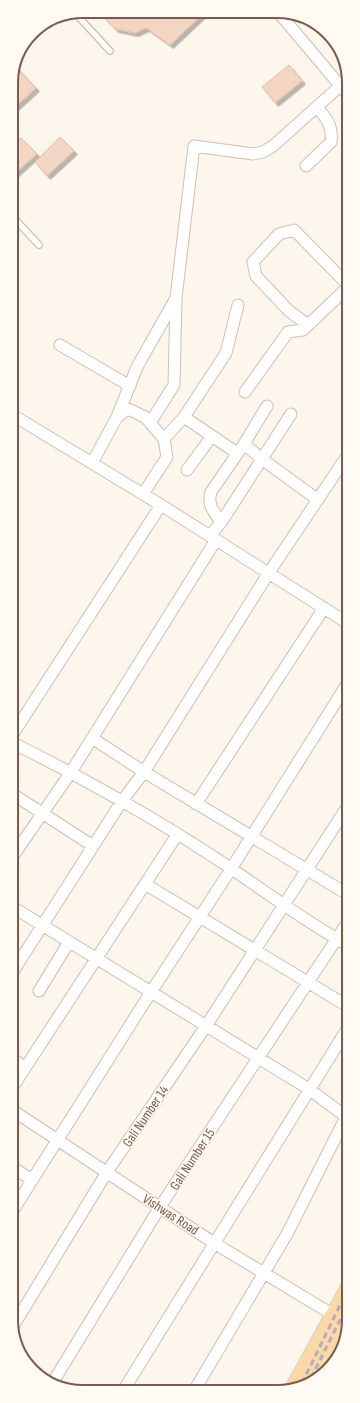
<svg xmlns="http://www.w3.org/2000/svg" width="360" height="1403" font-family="'Sofia Sans Condensed',sans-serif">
	<defs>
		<filter id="shadow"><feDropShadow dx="3.5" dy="3.5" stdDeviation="0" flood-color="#0004"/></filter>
	</defs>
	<rect width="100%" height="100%" fill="#fdf6ec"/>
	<path fill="#f3d5c3" stroke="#e6bba3" filter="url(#shadow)" d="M98,11L162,12H205L170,45L146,28L135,33L115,29Z
		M289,65L302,81L275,103L262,87Z
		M16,67L36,88L11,111V78Z
		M60,137L74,151L47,176L35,162Z
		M21,138L37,154L11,177V147Z"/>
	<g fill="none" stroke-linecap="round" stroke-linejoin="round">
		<g stroke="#d1beb0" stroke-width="8">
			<path id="service" d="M75,13L110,51
				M11,215L39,245"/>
		</g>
		<g stroke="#d1beb0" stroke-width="13">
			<path id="minor" d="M279,13L348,95
				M306,166L331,142C333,126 327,119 317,107
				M308,325L289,311L256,276L253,262L279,234L294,230L348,285
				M60,345L130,386
				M245,392L288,332L303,330L348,287
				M11,414L161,505L349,624
				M117,417L137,367L176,298L194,146L253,154L263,152L273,146L340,86
				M150,423L174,385L176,300
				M164,439L184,417
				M244,444L262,459L318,500
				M237,453L184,417L226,353L238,305
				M92,463L117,417L128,409L145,417L164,439L167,457L143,494
				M187,470L212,436
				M221,522C214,512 207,505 211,492L244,444L267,406
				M210,536L222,521L291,414
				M11,737L161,505
				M92,738L144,772L349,895
				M11,742C87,780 162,822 232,869C271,896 308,923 349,946
				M11,793L93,846
				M196,804L324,608
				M11,859L71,772L216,540
				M145,884L349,1007
				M11,906L309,1089L349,1119
				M12,973L122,801L144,772L268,574L349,453
				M39,991L69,942
				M12,1058L25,1068
				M12,1088L177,835
				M12,1110L214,1243L340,1319
				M12,1167L32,1180
				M12,1212L151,992L231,869L349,681
				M12,1328L107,1172L206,1026L349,804
				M53,1382L160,1207L349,920
				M123,1391L349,1026
				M194,1391L287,1234L346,1117"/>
		</g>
		<g stroke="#dad1cd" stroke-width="19">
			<path id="primary" d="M320,1374L349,1318
				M294,1388L349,1288"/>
		</g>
		<use href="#service" stroke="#fff" stroke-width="5.5"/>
		<use href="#minor" stroke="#fff" stroke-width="11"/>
		<use href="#primary" stroke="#fbd9a5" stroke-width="17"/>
		<path stroke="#b9a8c9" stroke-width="3" stroke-dasharray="6 4" stroke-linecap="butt" d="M311,1378L349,1302
			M302,1383L349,1287"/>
	</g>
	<g text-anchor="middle" stroke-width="3" stroke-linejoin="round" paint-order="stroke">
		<g font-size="14" fill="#7a5c4d" stroke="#fffaf3">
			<text transform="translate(145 1116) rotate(-56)" y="5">Gali Number 14</text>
			<text transform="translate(192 1159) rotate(-57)" y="5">Gali Number 15</text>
			<text transform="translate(171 1214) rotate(33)" y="5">Vishwas Road</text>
		</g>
	</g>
	<path d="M0 0H360V1403H0ZM83 18H277A65 65 0 0 1 342 83V1320A65 65 0 0 1 277 1385H83A65 65 0 0 1 18 1320V83A65 65 0 0 1 83 18Z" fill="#fffaf3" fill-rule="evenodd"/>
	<path fill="none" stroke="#7a5c4d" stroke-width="2" d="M83 18H277A65 65 0 0 1 342 83V1320A65 65 0 0 1 277 1385H83A65 65 0 0 1 18 1320V83A65 65 0 0 1 83 18Z"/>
</svg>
